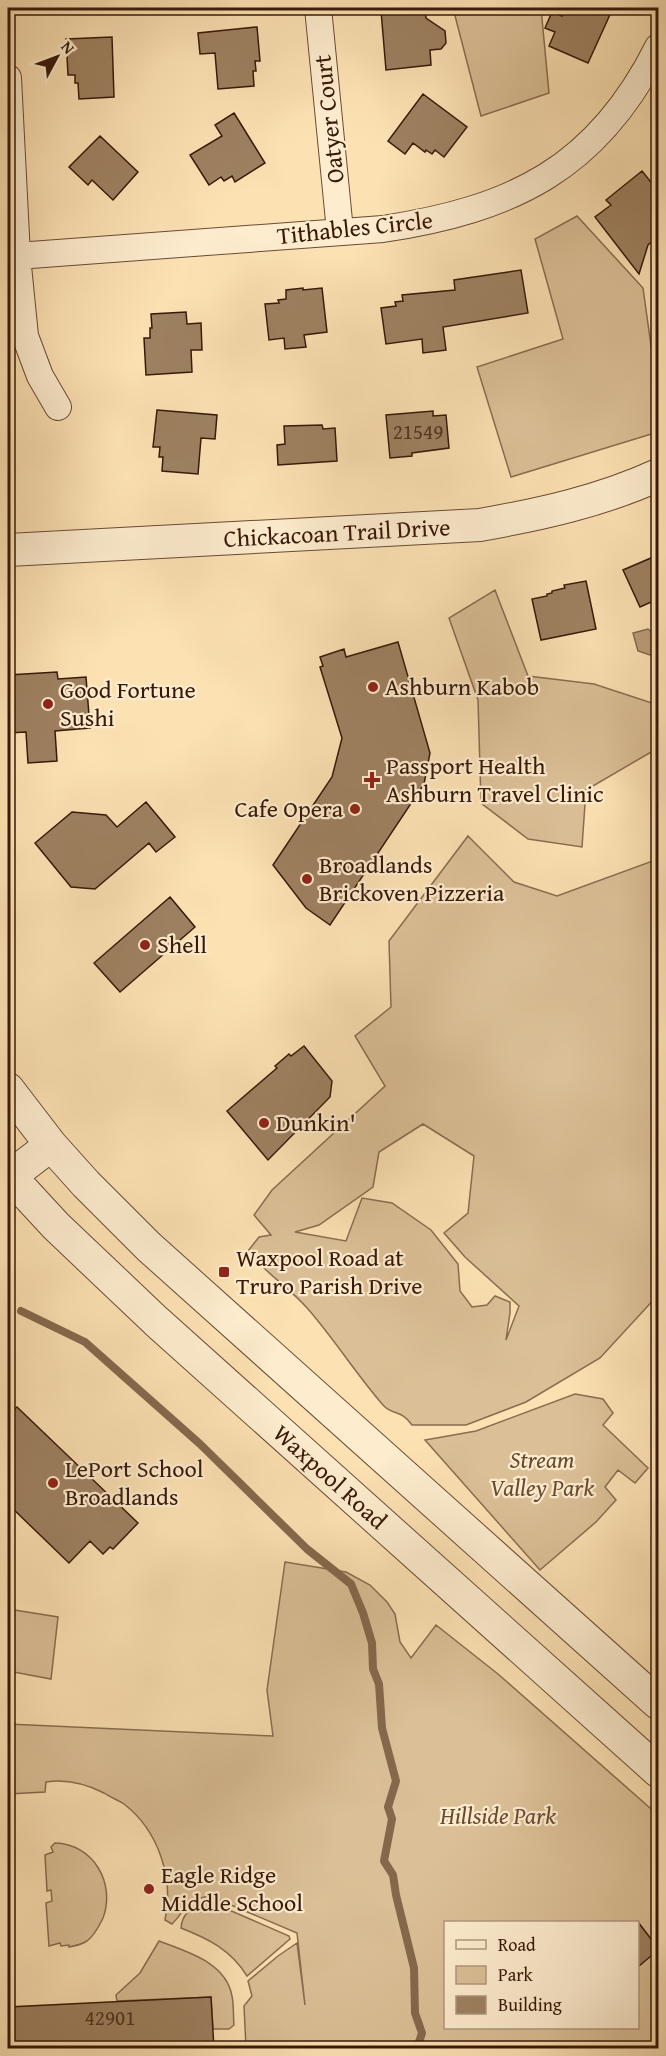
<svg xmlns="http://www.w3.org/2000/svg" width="666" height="2056" font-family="'Gentium Book Plus',serif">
	<rect width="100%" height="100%" fill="#fce1b3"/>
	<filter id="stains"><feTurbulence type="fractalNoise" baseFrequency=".00333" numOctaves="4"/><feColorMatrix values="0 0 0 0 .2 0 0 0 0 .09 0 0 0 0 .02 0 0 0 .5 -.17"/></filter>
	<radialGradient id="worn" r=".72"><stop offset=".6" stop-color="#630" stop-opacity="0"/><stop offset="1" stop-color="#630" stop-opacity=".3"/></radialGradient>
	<path fill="#dbbf96" stroke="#8a6c50" stroke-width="1.5" fill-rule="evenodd" d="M453,8H541L549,93L481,116Z
		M577,216L643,288L653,360L658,368V432L511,477L477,367L563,339L535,239Z
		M495,590L528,676L594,684L658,705V748L586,790L582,847L528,839L481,803L478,700L449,618Z
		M468,836L514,882L557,896L658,859V1295L600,1358L526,1402L466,1425H412C401,1409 393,1416 383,1405C356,1374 335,1340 308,1309C290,1288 265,1273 248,1251L259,1237L271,1235L254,1215L272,1190L385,1086L355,1036L391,1007L389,941ZM423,1124L474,1156L468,1213L444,1233L465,1257L519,1306L506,1340L510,1313V1302L495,1296L487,1305L472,1307L460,1291L458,1264L431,1230L392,1203L362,1198L346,1241L295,1232L319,1225L373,1187L379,1152Z
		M575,1394L603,1399L613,1413L603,1425L648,1468L635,1483L618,1470L605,1487L616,1500L596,1522L540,1570L425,1440L476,1431Z
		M285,1562L346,1572L370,1585L387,1602L395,1614L400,1642L411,1658L436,1625L498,1674L658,1815V2048H246L244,2006L252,1996L248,1981L278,1956L297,1943L305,2005L297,1933L210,1896C179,1901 189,1908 172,1924L165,1920C174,1879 159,1831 124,1804C118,1800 110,1797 104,1793C86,1784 66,1779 46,1782L45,1792L8,1794V1724L273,1736L267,1690ZM446,1922H638V2028H446Z
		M8,1609L58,1617L51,1679L8,1671Z
		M55,1843C93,1844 116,1883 103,1918C99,1926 95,1935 87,1941C82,1944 75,1946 69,1947V1945L61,1946L60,1943L49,1946L46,1903L52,1901L51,1890L47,1891L45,1855L53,1852L51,1847Z
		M205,1903H213L289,1936L290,1939L247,1976C231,1950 209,1939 181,1928C182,1913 192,1907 205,1903Z
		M159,1941C187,1952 226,1962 232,1996C234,2005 233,2015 234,2025L229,2029H213L211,1997L117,2001L116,1995L140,1973Z"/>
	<path fill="#b99d79" stroke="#85684c" stroke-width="1.5" d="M648,629L654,634L658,632V654L653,656L638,651L633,633Z"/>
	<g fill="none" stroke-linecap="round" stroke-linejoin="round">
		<path stroke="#85684c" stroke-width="8" d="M21,1311L85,1342L200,1444L307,1549L351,1584L363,1613L372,1643L373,1669L379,1684L382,1728L396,1781L388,1807L392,1819L384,1861L393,1875L396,1895L414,1968L415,2013L422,2033L417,2048"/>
	</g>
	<path fill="#9e8161" stroke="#381909" stroke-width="1.5" d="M425,8L426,18L445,31L446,43L441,49L430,50L431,65L386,70L381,11Z
		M566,8H613L588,63L549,46L555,32L545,28L552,12L562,16Z
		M257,27L260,61H255L256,71H253L254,86L218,89L215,53L200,54L198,33Z
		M112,37L114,97L79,99L78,83H75V75H68L66,39Z
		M423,94L467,127L444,157L435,150L432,154L426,150L425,152L413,143L405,154L388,141Z
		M234,113L265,163L235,182L232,176L224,181L221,177L209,185L190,155L222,136L215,125Z
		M100,136L138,172L113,200L92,180L88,185L69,167Z
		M642,171L658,191V236L648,245L639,274L595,217L611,205L606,200Z
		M521,270L528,313L443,327L446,350L423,353L422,339L386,344L381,308L396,306L395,302L403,301L402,295L455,290L454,280Z
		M303,288V290L322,288L327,332L304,335L306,347L285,349L284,338L269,340L265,304L279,303L278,300L286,299V290Z
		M186,312L187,324L201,323L202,350H191L192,372L146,375L144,338H150V328H152L151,314Z
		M157,410L217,415L215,439L201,438L198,474L162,471L163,457H159L160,447H153Z
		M433,411V416L446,415L449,448L412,453V456L390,458L386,415Z
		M322,425L323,429L335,428L337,461L278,465L277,445L285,444L284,426Z
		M658,555V599L640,607L623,570Z
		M586,581L596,629L541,640L532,599L547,596V594L552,593V591L565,588L564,585Z
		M398,642L430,753L424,784L330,925L306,908L273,865L332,777L342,738L320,667L323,666L320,657L344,649L346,657Z
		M57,672L58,679L86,677L90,728L55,731L57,761L28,763L26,732L8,733V675Z
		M146,802L175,837L156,852L149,843L95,889L71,887L35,843L72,812L106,815L117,827Z
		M170,897L195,927L120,992L94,963Z
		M304,1046L332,1081L330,1097L268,1160L227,1111L277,1068L275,1066L289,1054L291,1056Z
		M17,1407L138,1523L113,1549L110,1547L103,1554L90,1541L69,1563L8,1504V1415Z
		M638,1922L658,1948V1950L638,1967Z
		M211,1997L214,2049H8V2007Z"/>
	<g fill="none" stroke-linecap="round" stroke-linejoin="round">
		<g stroke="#694b34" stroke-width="28">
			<path id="minor" d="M318,8L340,231
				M8,78L17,256L25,336L40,376L58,407
				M17,256L383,229C513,209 597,169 658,47"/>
		</g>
		<g stroke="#694b34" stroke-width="34">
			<path id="tertiary" d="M8,550L480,525C542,514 601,501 658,475
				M8,1089L51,1145L86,1184L149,1247L658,1703
				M8,1174L56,1226L156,1321L658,1771
				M8,1178L51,1145"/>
		</g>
		<use href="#minor" stroke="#fdecce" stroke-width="26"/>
		<use href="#tertiary" stroke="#fdecce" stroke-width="32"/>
	</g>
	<g fill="#8f2418" stroke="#fdecce" stroke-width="2">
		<circle cx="373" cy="687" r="6"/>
		<circle cx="48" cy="704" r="6"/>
		<path d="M369 771h6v6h6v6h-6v6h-6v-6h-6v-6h6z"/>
		<circle cx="355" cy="809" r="6"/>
		<circle cx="307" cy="879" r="6"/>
		<circle cx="145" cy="945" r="6"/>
		<circle cx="264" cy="1123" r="6"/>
		<rect x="218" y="1266" width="12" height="12" rx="3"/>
		<circle cx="53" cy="1483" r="6"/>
		<circle cx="149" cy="1889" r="6"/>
	</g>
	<g text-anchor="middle" stroke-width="4.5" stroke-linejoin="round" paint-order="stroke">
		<g font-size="21" fill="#52331f">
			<text x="418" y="439">21549</text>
			<text x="110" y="2025">42901</text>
		</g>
		<g font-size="24" fill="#381909" stroke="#fdecce">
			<text transform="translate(329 119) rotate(-96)" y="8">Oatyer Court</text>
			<text transform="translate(355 228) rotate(-6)" y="8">Tithables Circle</text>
			<text transform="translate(337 533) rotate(-3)" y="8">Chickacoan Trail Drive</text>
			<text transform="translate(330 1477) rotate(42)" y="8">Waxpool Road</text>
		</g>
		<g font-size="24" fill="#381909" stroke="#fdecce" text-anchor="start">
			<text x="385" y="695">Ashburn Kabob</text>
			<text x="60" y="698">Good Fortune<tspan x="60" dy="28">Sushi</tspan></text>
			<text x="386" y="774">Passport Health<tspan x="386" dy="28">Ashburn Travel Clinic</tspan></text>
			<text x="343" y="817" text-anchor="end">Cafe Opera</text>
			<text x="319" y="873">Broadlands<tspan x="319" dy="28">Brickoven Pizzeria</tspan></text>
			<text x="157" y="953">Shell</text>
			<text x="276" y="1131">Dunkin'</text>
			<text x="236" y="1266">Waxpool Road at<tspan x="236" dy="28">Truro Parish Drive</tspan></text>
			<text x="65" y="1477">LePort School<tspan x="65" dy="28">Broadlands</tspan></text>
			<text x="161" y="1883">Eagle Ridge<tspan x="161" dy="28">Middle School</tspan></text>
		</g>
		<g font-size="24" font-style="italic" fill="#694b33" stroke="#fdecce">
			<text x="542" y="1468">Stream<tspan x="542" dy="28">Valley Park</tspan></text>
			<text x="498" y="1824">Hillside Park</text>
		</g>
	</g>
	<rect width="666" height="2056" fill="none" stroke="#fce1b3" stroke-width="30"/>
	<rect x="9" y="9" width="648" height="2038" fill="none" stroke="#381909" stroke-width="3"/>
	<rect x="15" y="15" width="636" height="2026" fill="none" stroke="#381909" stroke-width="1.5"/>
	<rect x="444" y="1921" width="195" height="108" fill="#fdecce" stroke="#ae987f" stroke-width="1.5"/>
	<rect x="456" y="1940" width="30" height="9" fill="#fdecce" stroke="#ae987f" stroke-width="1.5"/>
	<text x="498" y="1951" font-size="18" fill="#381909">Road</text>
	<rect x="456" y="1966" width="30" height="18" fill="#dbbf96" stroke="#ae987f" stroke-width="1.5"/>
	<text x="498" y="1981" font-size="18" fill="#381909">Park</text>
	<rect x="456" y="1996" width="30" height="18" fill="#9e8161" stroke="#ae987f" stroke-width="1.5"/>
	<text x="498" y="2011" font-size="18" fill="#381909">Building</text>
	<g transform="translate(57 57) rotate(49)" stroke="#fdecce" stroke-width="4.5" paint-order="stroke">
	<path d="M0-4.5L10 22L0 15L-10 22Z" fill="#381909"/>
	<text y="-9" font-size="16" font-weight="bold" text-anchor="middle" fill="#381909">N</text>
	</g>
	<rect width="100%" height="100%" filter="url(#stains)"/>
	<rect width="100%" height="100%" fill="url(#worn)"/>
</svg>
